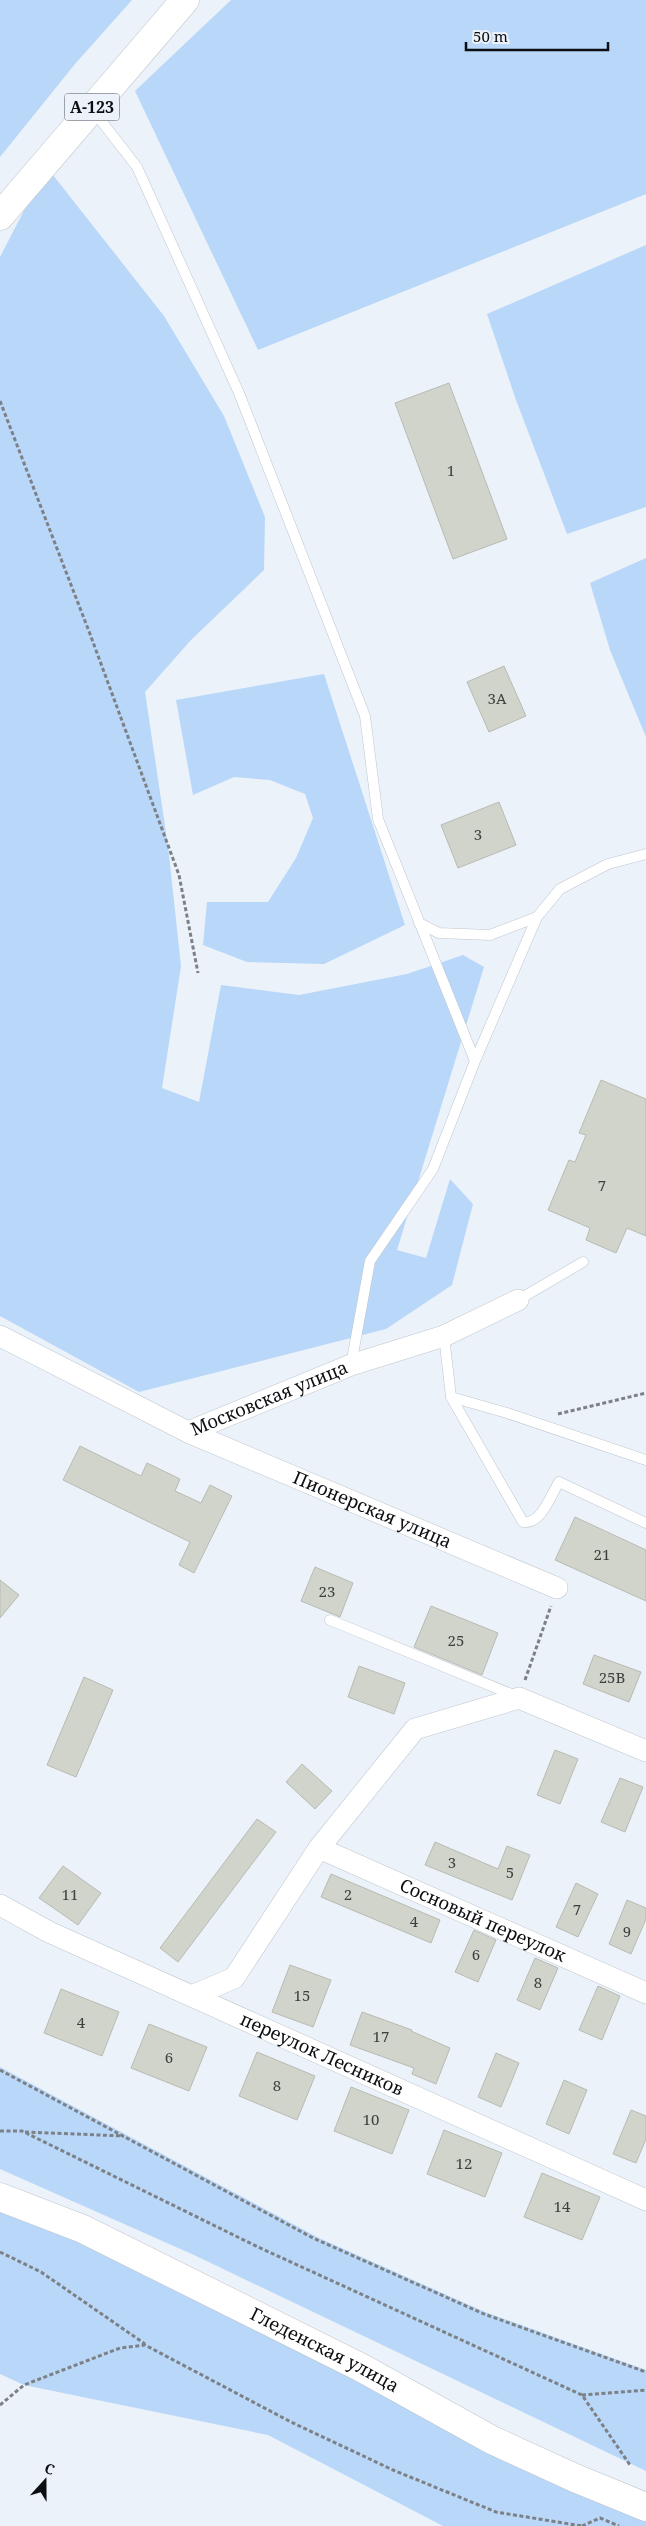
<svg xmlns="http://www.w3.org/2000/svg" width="646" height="2526" font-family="'Noto Serif',serif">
	<rect width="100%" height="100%" fill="#ebf2fa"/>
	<path fill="#b9d7f8" d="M0,0H132L75,64L0,157Z
		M231,0H646V194L258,350L135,91Z
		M49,170L164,316L224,416L265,517L264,570L191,640L145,692L168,846L181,966L162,1088L199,1102L221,985L299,995L407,974L463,955L484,967L397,1250L426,1258L450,1179L473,1204L452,1285L386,1329L139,1392L0,1316V257L31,197Z
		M646,245V507L567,534L516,400L487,314Z
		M646,558V737L610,650L590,583Z
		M324,674L405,925L324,964L247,962L203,945L207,902H268L296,858L313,818L305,794L270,780L234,777L193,795L176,700Z
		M0,2067L319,2238L485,2312L646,2370V2471L194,2255L0,2169Z
		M0,2197L646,2515V2526H443L268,2435L24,2385L0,2374Z"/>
	<path fill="#d1d4ca" stroke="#b9bbb2" d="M449,383L507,539L453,559L395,403Z
		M504,666L526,716L489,732L467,682Z
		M499,802L516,845L458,868L441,825Z
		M601,1080L646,1099V1236L627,1228L616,1253L586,1240L590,1228L548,1210L569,1160L575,1162L586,1135L579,1133Z
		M80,1446L141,1476L147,1463L180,1479L175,1491L201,1503L210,1485L232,1496L194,1573L179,1565L190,1542L63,1480Z
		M575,1517L646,1550V1601L555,1560Z
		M315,1567L353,1583L340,1617L301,1601Z
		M0,1580L19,1595L0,1618Z
		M431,1606L498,1633L482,1675L414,1647Z
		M594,1655L641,1672L629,1702L583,1684Z
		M359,1666L405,1683L394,1714L348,1697Z
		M84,1677L113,1690L76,1777L47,1765Z
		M555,1750L578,1759L560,1804L537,1795Z
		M302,1764L332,1791L315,1809L286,1782Z
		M620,1778L643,1787L625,1832L601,1822Z
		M257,1819L276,1832L178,1962L160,1948Z
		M435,1842L498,1869L507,1846L530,1855L512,1900L425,1865Z
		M63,1866L101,1893L78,1925L39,1898Z
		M331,1874L440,1920L431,1943L321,1897Z
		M576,1883L598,1894L578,1937L556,1927Z
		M627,1900L646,1908V1919L631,1954L609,1944Z
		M474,1930L496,1940L478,1982L455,1972Z
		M535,1958L558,1968L540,2010L517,2000Z
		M290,1965L331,1980L313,2027L272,2012Z
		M598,1986L620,1996L602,2040L579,2030Z
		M61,1989L119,2012L102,2056L44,2033Z
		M362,2012L412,2030L411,2031L450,2048L436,2084L412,2074L414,2068L350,2045Z
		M149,2024L207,2047L189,2091L131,2068Z
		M257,2052L315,2076L297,2120L239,2096Z
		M496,2053L519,2063L501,2107L478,2097Z
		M564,2080L587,2090L569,2134L546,2124Z
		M351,2087L409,2110L392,2154L334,2131Z
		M631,2110L646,2116V2139L636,2163L613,2154Z
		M444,2130L502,2153L485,2197L427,2174Z
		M542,2173L600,2197L582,2240L524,2217Z"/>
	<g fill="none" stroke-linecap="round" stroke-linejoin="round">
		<g stroke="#bfc6cd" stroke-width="11">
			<path id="service" d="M92,109L137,167L239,393L365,716L378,819L475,1061L433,1169L370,1261L351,1365
				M419,923L439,933L490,935L537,917
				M475,1061L537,917L560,889L608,864L646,854
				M518,1300L583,1262
				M444,1336L451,1397L523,1522C541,1525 551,1495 559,1482L646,1523
				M451,1397L507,1413L646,1460
				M330,1620L516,1696"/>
		</g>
		<g stroke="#bfc6cd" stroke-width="22">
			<g id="minor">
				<path id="s1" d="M0,1336L188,1432L351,1365L444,1336L518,1300"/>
				<path id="s2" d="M188,1432L557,1588"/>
				<path id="s3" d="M319,1848L646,1993"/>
				<path id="s4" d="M0,1905L49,1932L646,2200"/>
				<path d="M194,1995L234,1978L319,1848L415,1729L519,1698L646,1751"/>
			</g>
		</g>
		<g stroke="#bfc6cd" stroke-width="29">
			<g id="secondary">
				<path id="s5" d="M0,2197L83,2229L360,2367L492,2440L575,2478L646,2507"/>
			</g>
		</g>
		<g stroke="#bfc6cd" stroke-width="29">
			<path id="primary" d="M0,216L185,0"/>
		</g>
		<path stroke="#7c8186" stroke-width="3" stroke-dasharray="4 2.5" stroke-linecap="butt" d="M0,401L90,634L179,875L198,973
			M558,1414L646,1393
			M525,1680L551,1606
			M0,2070L313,2238L484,2314L646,2372
			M0,2131H22L258,2247L582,2395L630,2465
			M25,2132L124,2136
			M0,2252L41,2272L145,2344
			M582,2395L646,2390
			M0,2405L24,2385L120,2348L145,2345L291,2422L393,2470L496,2512L582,2526
			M582,2526L600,2518L619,2526"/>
		<use href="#service" stroke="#fff" stroke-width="10"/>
		<use href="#minor" stroke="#fff" stroke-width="21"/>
		<use href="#secondary" stroke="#fff" stroke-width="28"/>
		<use href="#primary" stroke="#fff" stroke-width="28"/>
	</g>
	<g text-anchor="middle" stroke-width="4.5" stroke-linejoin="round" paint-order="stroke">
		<g font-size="15" fill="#3d403f">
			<text x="451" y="476">1</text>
			<text x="497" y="704">3А</text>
			<text x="478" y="840">3</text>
			<text x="602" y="1191">7</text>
			<text x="602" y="1560">21</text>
			<text x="327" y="1597">23</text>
			<text x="456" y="1646">25</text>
			<text x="612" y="1683">25В</text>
			<text x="452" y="1868">3</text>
			<text x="510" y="1878">5</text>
			<text x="70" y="1900">11</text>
			<text x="348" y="1900">2</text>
			<text x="577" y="1915">7</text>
			<text x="414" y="1927">4</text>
			<text x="627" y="1937">9</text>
			<text x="476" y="1960">6</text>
			<text x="538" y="1988">8</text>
			<text x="302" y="2001">15</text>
			<text x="81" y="2028">4</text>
			<text x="381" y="2042">17</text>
			<text x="169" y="2063">6</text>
			<text x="277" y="2091">8</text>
			<text x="371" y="2125">10</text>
			<text x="464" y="2169">12</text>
			<text x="562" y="2212">14</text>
		</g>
		<rect fill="#ebf2fa" stroke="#4f5257" stroke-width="1" x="64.5" y="93.5" width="55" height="27" rx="4"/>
		<g font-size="16" font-weight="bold" fill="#0c0e11">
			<text x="92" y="113">А-123</text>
		</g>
		<g font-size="18" fill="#0c0e11" stroke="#ebf2fa">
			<text dy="6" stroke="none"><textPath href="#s1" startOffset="299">Московская улица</textPath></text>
			<text dy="6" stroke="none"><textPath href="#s2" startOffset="200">Пионерская улица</textPath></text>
			<text dy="6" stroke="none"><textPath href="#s3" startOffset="179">Сосновый переулок</textPath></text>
			<text dy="6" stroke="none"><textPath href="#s4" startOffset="355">переулок Лесников</textPath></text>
			<text dy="6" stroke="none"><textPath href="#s5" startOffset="359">Гледенская улица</textPath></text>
		</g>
	</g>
	<g transform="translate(45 2481) rotate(21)" stroke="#ebf2fa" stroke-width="4" paint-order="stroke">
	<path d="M0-4L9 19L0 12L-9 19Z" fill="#0c0e11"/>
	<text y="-8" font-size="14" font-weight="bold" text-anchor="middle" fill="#0c0e11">С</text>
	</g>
	<path d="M466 42v8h142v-8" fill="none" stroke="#0c0e11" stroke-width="2.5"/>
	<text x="473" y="42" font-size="15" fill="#0c0e11" stroke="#ebf2fa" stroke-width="4" paint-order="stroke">50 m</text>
</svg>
